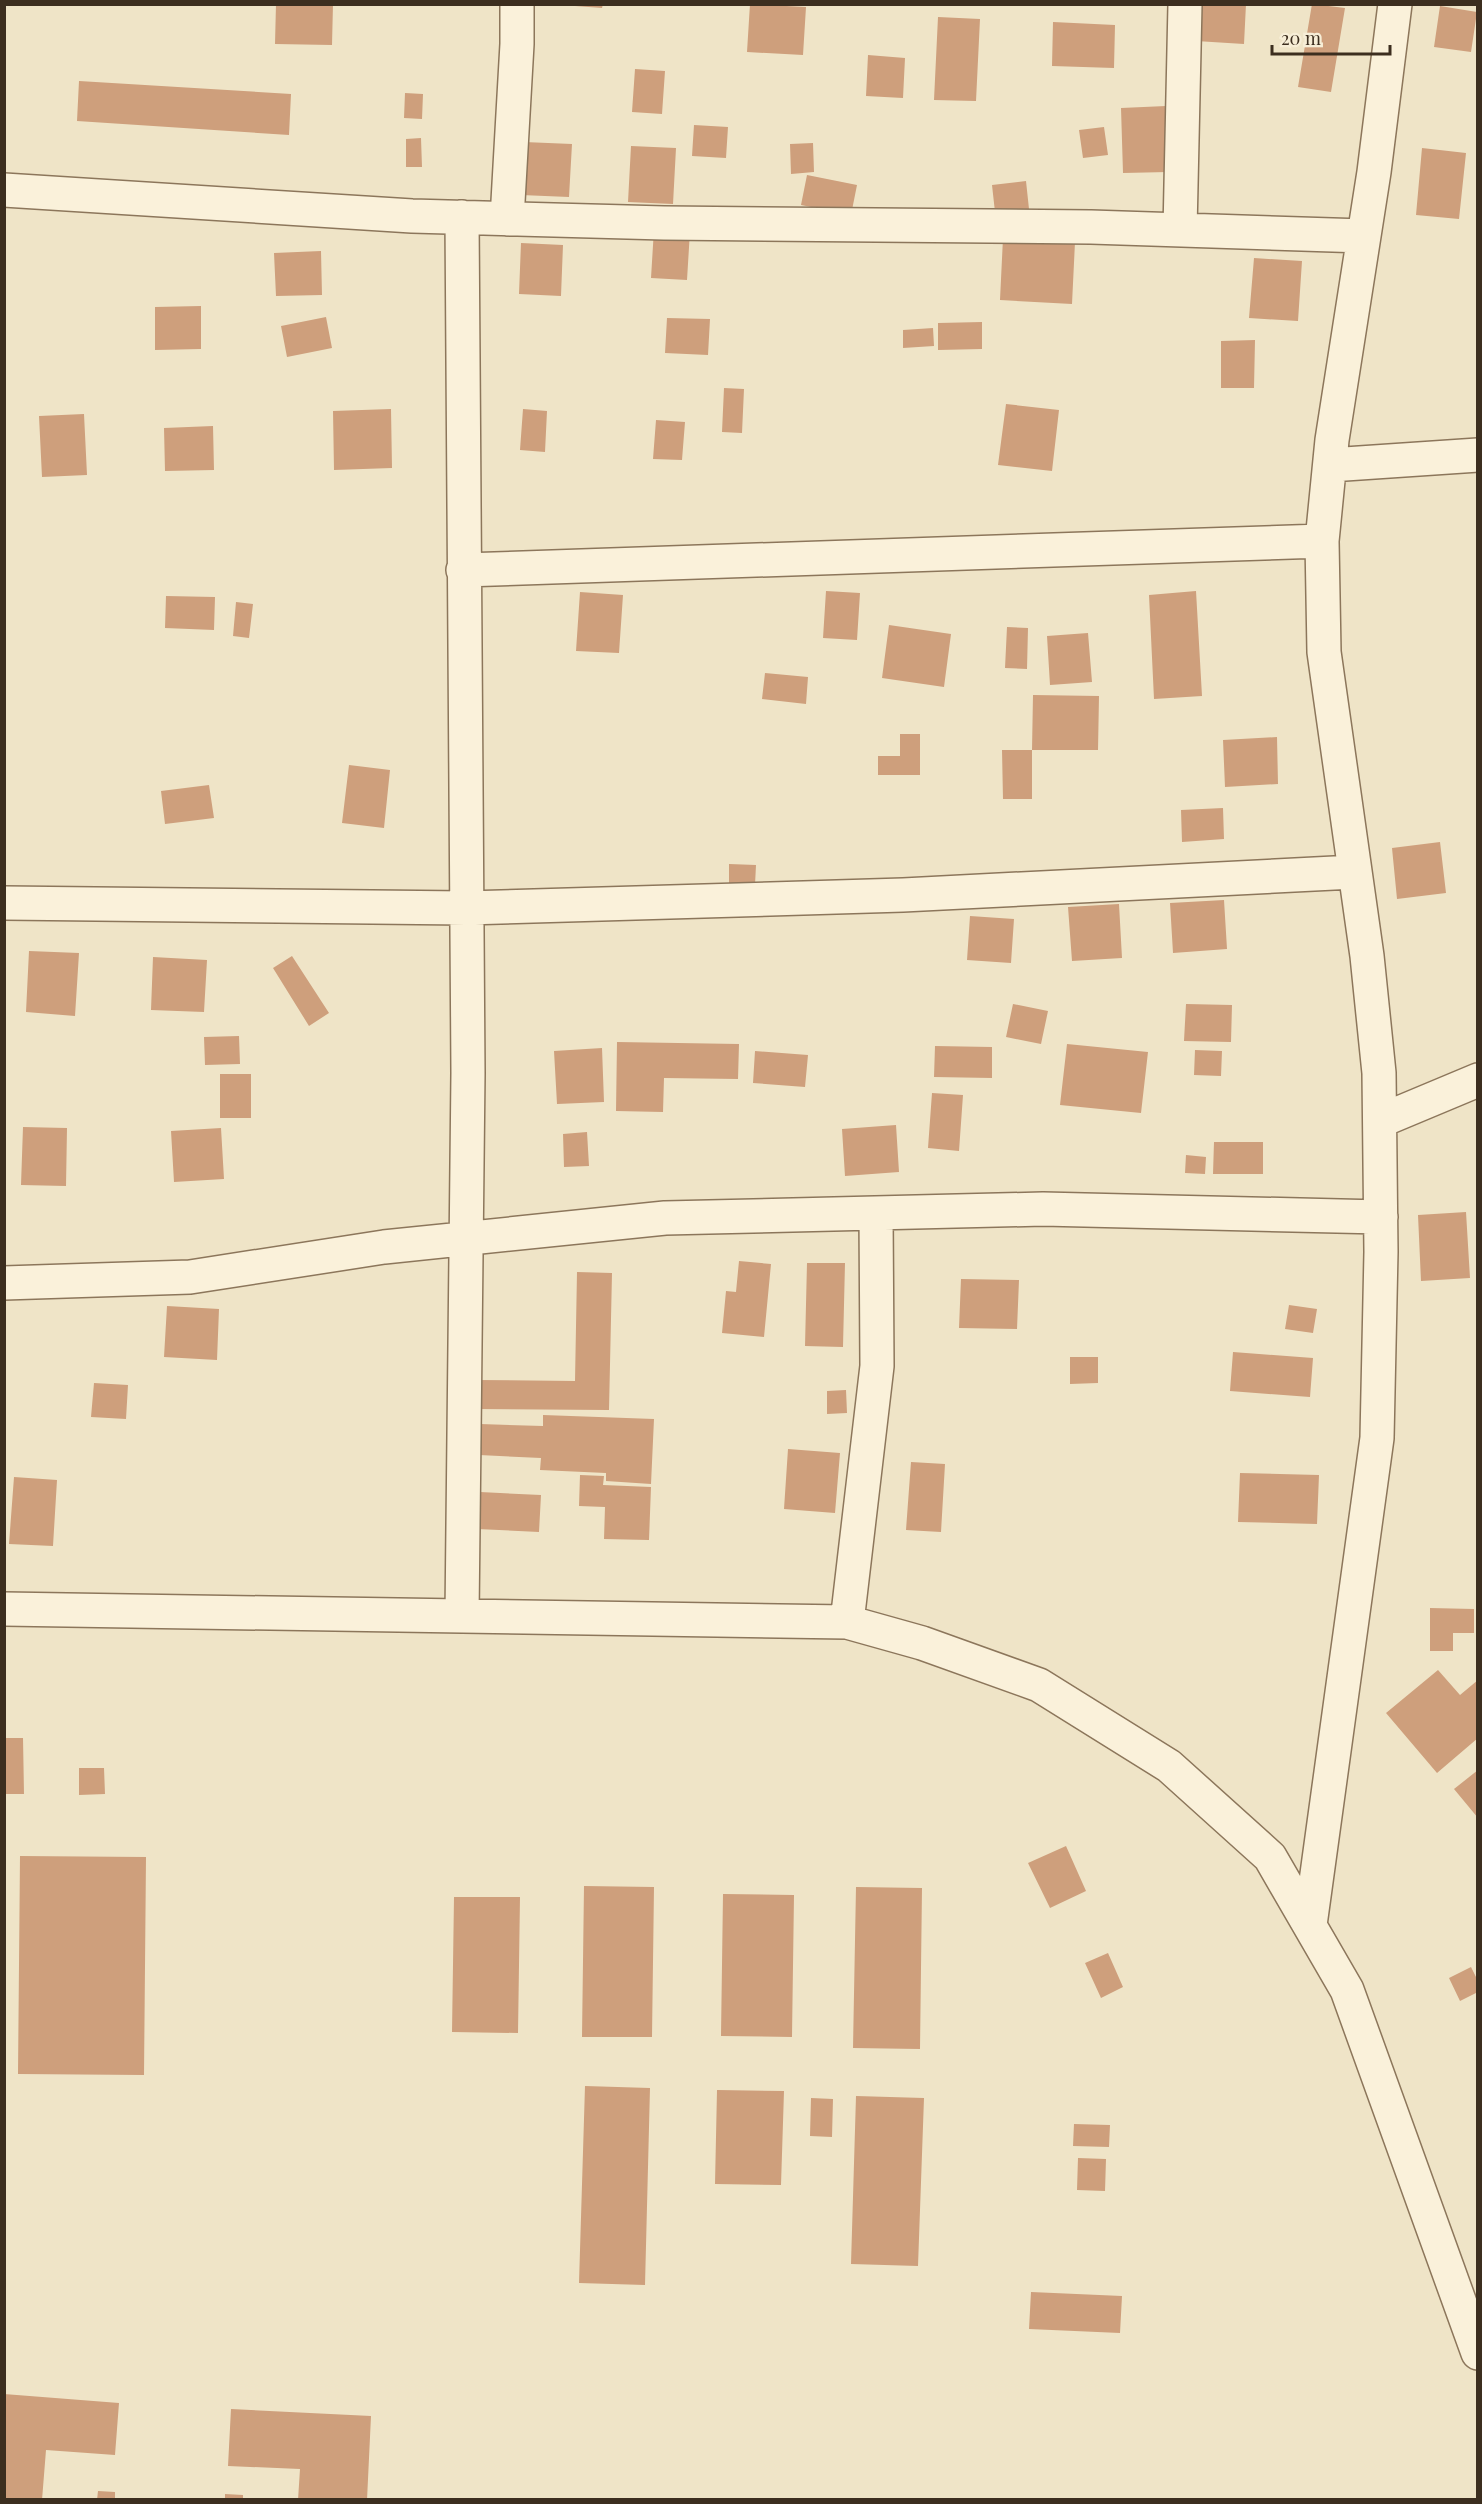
<svg xmlns="http://www.w3.org/2000/svg" width="1482" height="2504" font-family="'Playfair Display',serif">
	<rect width="100%" height="100%" fill="#efe4c7"/>
	<path fill="#ce9f7c" d="M276,4H333L332,45L275,44Z
		M575,4H603L602,8L575,6Z
		M750,4L806,7L803,55L747,52Z
		M1198,4H1246L1244,44L1196,41Z
		M1312,4L1345,8L1331,92L1298,87Z
		M1440,6L1477,12L1471,52L1434,47Z
		M938,17L980,19L976,101L934,100Z
		M1053,22L1115,25L1114,68L1052,66Z
		M868,55L905,58L903,98L866,96Z
		M635,69L665,71L662,114L632,112Z
		M79,81L291,94L289,135L77,121Z
		M405,93L423,94L422,119L404,118Z
		M1166,106L1168,172L1123,173L1121,108Z
		M694,125L728,127L726,158L692,156Z
		M1104,127L1108,155L1083,158L1079,130Z
		M421,138L422,167H406V139Z
		M524,142L572,144L569,197L521,195Z
		M813,143L814,172L791,174L790,144Z
		M631,146L676,148L673,204L628,202Z
		M1422,148L1466,153L1459,219L1416,215Z
		M807,175L857,185L851,215L801,205Z
		M1026,181L1029,209L995,212L992,185Z
		M654,229L690,231L687,280L651,278Z
		M1003,238L1075,242L1072,304L1000,300Z
		M521,243L563,245L561,296L519,294Z
		M321,251L322,295L276,296L274,253Z
		M1254,258L1302,261L1298,321L1249,318Z
		M201,306V349L155,350V307Z
		M326,317L332,348L287,357L281,326Z
		M667,318L710,319L708,355L665,353Z
		M982,322V349L938,350V323Z
		M933,328L934,346L903,348V330Z
		M1255,340L1254,388H1221V341Z
		M724,388L744,389L742,433L722,432Z
		M1006,404L1059,410L1052,471L998,465Z
		M391,409L392,468L334,470L333,411Z
		M523,409L547,411L545,452L520,450Z
		M84,414L87,475L42,477L39,416Z
		M656,420L685,422L682,460L653,459Z
		M213,426L214,470L165,471L164,428Z
		M826,591L860,593L857,640L823,638Z
		M1196,591L1202,696L1154,699L1149,595Z
		M580,592L623,595L619,653L576,651Z
		M166,596L215,597L214,630L165,628Z
		M236,602L253,604L249,638L233,636Z
		M889,625L951,634L944,687L882,678Z
		M1007,627L1028,628L1027,669L1005,668Z
		M1088,633L1092,682L1050,685L1047,636Z
		M765,673L808,677L806,704L762,699Z
		M1033,695L1099,696L1098,750H1032V799H1003L1002,750H1032Z
		M900,734H920V775H878V756H900Z
		M1277,737L1278,784L1225,787L1223,740Z
		M349,765L390,770L384,828L342,823Z
		M209,785L214,818L165,824L161,791Z
		M1223,808L1224,839L1182,842L1181,810Z
		M1440,842L1446,893L1397,899L1392,848Z
		M729,864L756,865L755,885H729Z
		M1224,900L1227,949L1173,953L1170,903Z
		M1119,904L1122,958L1072,961L1068,907Z
		M970,916L1014,919L1011,963L967,960Z
		M29,951L79,953L75,1016L26,1012Z
		M292,956L329,1013L309,1026L273,968Z
		M153,957L207,960L204,1012L151,1010Z
		M1013,1004L1048,1011L1041,1044L1006,1037Z
		M1186,1004L1232,1005L1231,1042L1184,1041Z
		M239,1036L240,1064L205,1065L204,1037Z
		M617,1042L739,1044L738,1079L664,1078L663,1112L616,1111Z
		M1067,1044L1148,1052L1141,1113L1060,1105Z
		M935,1046L992,1047V1078L934,1077Z
		M602,1048L604,1102L557,1104L554,1051Z
		M1195,1050L1222,1051L1221,1076L1194,1075Z
		M755,1051L808,1055L805,1087L753,1083Z
		M220,1074H251V1118H220Z
		M932,1093L963,1095L959,1151L928,1148Z
		M896,1125L899,1172L845,1176L842,1129Z
		M23,1127L67,1128L66,1186L21,1185Z
		M221,1128L224,1179L174,1182L171,1131Z
		M587,1132L589,1166L564,1167L563,1134Z
		M1214,1142H1263V1174H1213Z
		M1186,1155L1206,1157L1205,1174L1185,1173Z
		M1466,1212L1470,1278L1421,1281L1418,1215Z
		M739,1261L771,1264L764,1337L722,1333L726,1291L736,1292Z
		M807,1263H845L843,1347L805,1346Z
		M577,1272L612,1273L609,1410L475,1409V1380L575,1381Z
		M961,1279L1019,1280L1017,1329L959,1328Z
		M1289,1305L1317,1309L1313,1333L1285,1329Z
		M167,1306L219,1309L217,1360L164,1357Z
		M1233,1352L1313,1358L1310,1397L1230,1391Z
		M1070,1357H1098V1383L1070,1384Z
		M94,1383L128,1385L126,1419L91,1417Z
		M846,1390L847,1413L827,1414V1391Z
		M543,1415L654,1419L651,1484L606,1481V1473L540,1470L541,1458L479,1455L480,1424L543,1426Z
		M788,1449L840,1453L835,1513L784,1509Z
		M911,1462L945,1464L941,1532L906,1530Z
		M1240,1473L1319,1475L1317,1524L1238,1522Z
		M580,1475L604,1476L603,1485L651,1487L649,1540L604,1539L605,1507L579,1506Z
		M14,1477L57,1480L53,1546L9,1544Z
		M480,1492L541,1495L539,1532L477,1529Z
		M1430,1608L1474,1609V1633H1453V1651H1430Z
		M1438,1670L1460,1695L1478,1680V1738L1437,1773L1386,1713Z
		M4,1738H23L24,1794H4Z
		M79,1768H104L105,1794L79,1795Z
		M1478,1770V1818L1454,1789Z
		M1066,1846L1086,1891L1050,1908L1028,1863Z
		M20,1856L146,1857L144,2075L18,2074Z
		M584,1886L654,1887L652,2037H582Z
		M856,1887L922,1888L920,2049L853,2048Z
		M723,1894L794,1895L792,2037L721,2036Z
		M454,1897H520L518,2033L452,2032Z
		M1108,1953L1123,1987L1101,1998L1085,1963Z
		M1471,1967L1478,1981V1992L1460,2001L1449,1978Z
		M585,2086L650,2088L645,2285L579,2283Z
		M717,2090L784,2091L781,2185L715,2184Z
		M856,2096L924,2098L918,2266L851,2264Z
		M811,2098L833,2099L832,2137L810,2136Z
		M1074,2124L1110,2125L1109,2147L1073,2146Z
		M1078,2158L1106,2159L1105,2191L1077,2190Z
		M1031,2292L1122,2296L1120,2333L1029,2329Z
		M4,2394L119,2403L115,2455L46,2450L42,2500H4Z
		M231,2409L371,2416L367,2500H298L300,2469L228,2466Z
		M98,2491L115,2492V2500H97Z
		M225,2494L243,2495V2500H225Z"/>
	<g fill="none" stroke-linecap="round" stroke-linejoin="round">
		<g stroke="#8c765b" stroke-width="36">
			<path id="minor" d="M4,190L412,216L664,223L1091,227L1364,236
				M507,219L517,44V4
				M1180,230L1185,4
				M1330,465L1478,455
				M463,570L1322,541
				M4,903L466,908L903,895L1354,872
				M1380,1121L1478,1080
				M4,1283L190,1277L384,1247L665,1218L1043,1209L1381,1217
				M4,1609L847,1622L922,1643L1039,1685L1169,1766L1270,1857L1347,1990L1478,2353
				M462,1616L468,1073L462,217
				M847,1622L877,1366L876,1213
				M1310,1925L1377,1438L1381,1252L1379,1073L1367,956L1324,652L1322,541L1332,440L1374,172L1395,4"/>
		</g>
		<use href="#minor" stroke="#faf1da" stroke-width="33"/>
	</g>
	<rect width="1482" height="2504" fill="none" stroke="#3c2e1f" stroke-width="12"/>
	<path d="M1272 45v9h118v-9" fill="none" stroke="#3c2e1f" stroke-width="3"/>
	<text x="1281" y="45" font-size="18" fill="#3c2e1f" stroke="#f7eed7" stroke-width="4.5" paint-order="stroke">20 m</text>
</svg>
